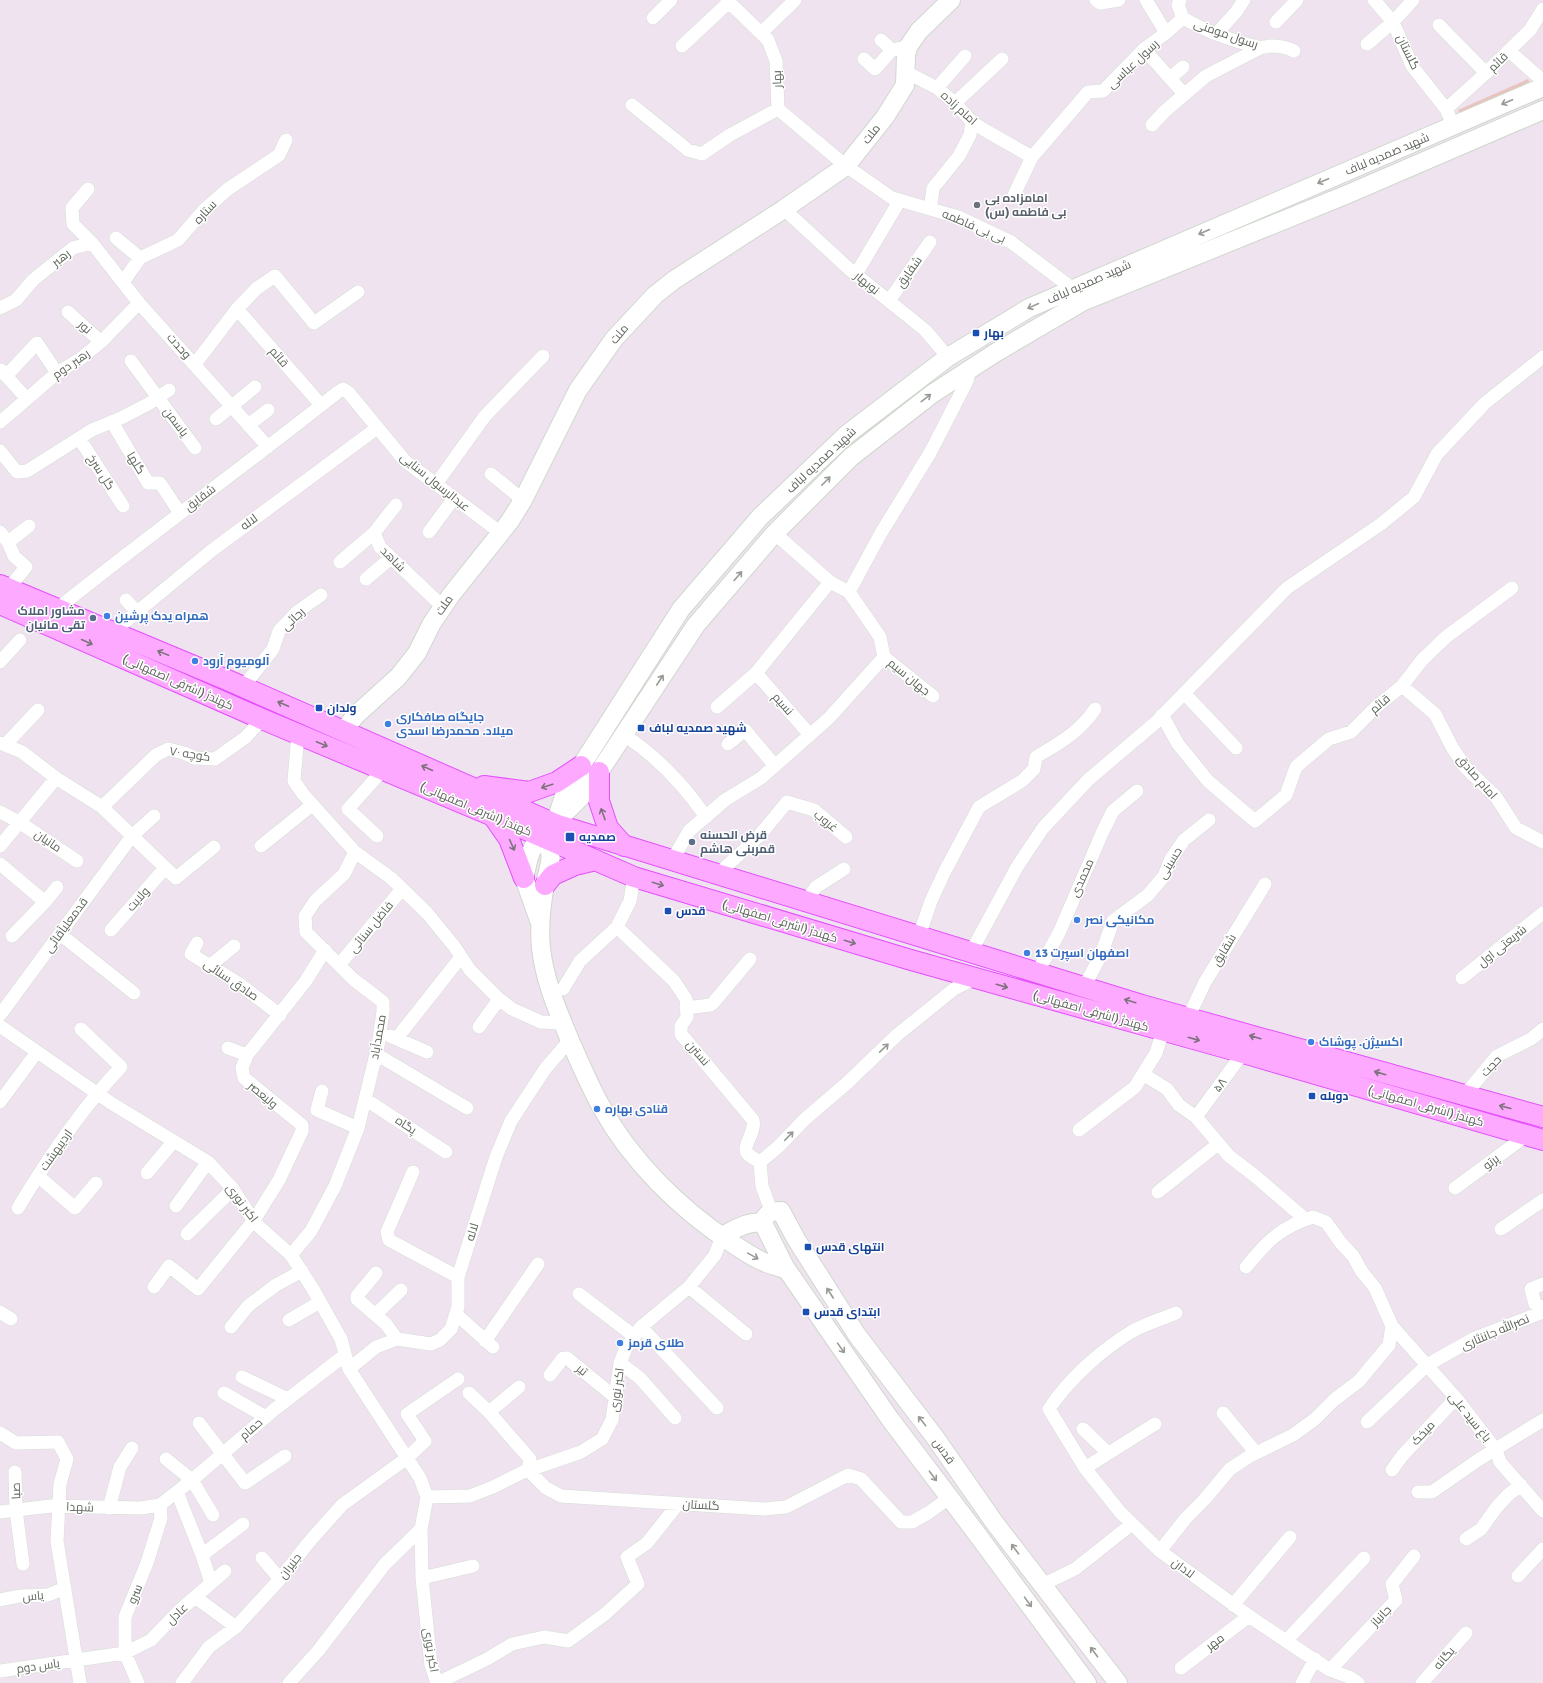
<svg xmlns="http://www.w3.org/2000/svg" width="1543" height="1683" font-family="Signika,Cairo,sans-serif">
	<rect width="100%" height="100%" fill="#eee3ef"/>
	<path fill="#e9c3bd" d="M1528,79L1531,86L1461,116L1458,110Z"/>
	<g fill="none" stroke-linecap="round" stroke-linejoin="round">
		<g stroke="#d7ded6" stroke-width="14">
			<path id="street" d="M727,0L768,40L776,61L778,109L846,166L892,198L958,217L1011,242L1073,289
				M1096,0L1100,3L1119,0
				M1146,0L1166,33
				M1374,0L1393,22L1412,66L1446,109L1453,125
				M653,18L671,0
				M1183,18C1205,31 1233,41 1258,47C1262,48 1266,47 1270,46C1278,46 1287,47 1294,51
				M1276,22L1297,0
				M1439,25L1486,73
				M761,33L795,0
				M1217,33L1236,12L1244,0
				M881,40L892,50
				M1367,44L1393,22L1413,0
				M682,46L729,2
				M1144,49L1184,94
				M1509,51L1543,81
				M864,59L875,69L892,50L908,47
				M906,72L937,88L955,103L972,122L988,132L1032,157
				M1170,78L1183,67
				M937,88L965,56
				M955,103L1002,59
				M632,105L688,150L702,154L730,135L778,109
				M1446,109L1486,73L1530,30L1543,9
				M1152,125L1165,111L1206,76L1260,48
				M1014,195L1032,157L1088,92L1103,91L1144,49L1166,33L1183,18L1178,5L1180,0
				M784,209L849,269L925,330L948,357
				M931,209V204L933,188L959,156L970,135L972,122
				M116,238L140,258
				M92,243L139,303L268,447
				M856,274L900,200
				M123,282L140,258L178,240L204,210L228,189L279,155L286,140
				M889,301L930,242
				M0,308L16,300L33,280L73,248L92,243L73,224L72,208L88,189
				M237,309L321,405
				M68,312L101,342
				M131,361L195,448
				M195,364L237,309L257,288L275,276L314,323L358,292
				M1,370L27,399
				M6,376L37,343L57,373
				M216,419L255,387
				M0,422L57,373L80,359L101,342L139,303
				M112,422L148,483H160L180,513
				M248,425L268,410
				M79,438L123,506
				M0,451L17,472L27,471L92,430L121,418L150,403L169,390
				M491,474L523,500
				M436,484L485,416L543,356
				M396,505L374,533L380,547L443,607
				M0,532L8,542
				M429,532L454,498
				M340,562L374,533
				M366,579L391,558
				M8,589L26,567L14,556L8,542L29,526
				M849,592L881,533L930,453L967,381L970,369
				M126,600L137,612
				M57,609C149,535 245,466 338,392L343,389L348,392L405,461L501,533
				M125,622L211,551L377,428
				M884,657L933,696
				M0,662L20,640
				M756,673L810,735
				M1402,686L1435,714L1452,747L1465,767L1496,797L1516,828L1543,842
				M243,687L273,649L279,631L297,612L321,595
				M1184,693L1236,748
				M717,707L756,673L830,582
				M1162,715L1178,744L1208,781L1255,821L1286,795L1296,767L1310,755L1329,739L1351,732L1376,707L1402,686L1422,660L1446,637L1512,588
				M298,734L294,781L303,794L355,852L391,878L427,913L454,946L470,970L499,999L512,1009L541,1022L562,1023
				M624,735C658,757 683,784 706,817
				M0,743L22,752L56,778L102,807L176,878L214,847
				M728,744L745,730L775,766
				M5,745L38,710
				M102,807L156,755L168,749L184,753L195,758L215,759L246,737L262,719
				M0,812L19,822L77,861
				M377,836L348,809L383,770
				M0,846L56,778
				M261,846L312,805
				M672,861L689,831L725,800L761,778L829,718L884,657L880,637L849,592L830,582L780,538L774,534
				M0,864L45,902
				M717,875L759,836L787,802L814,810L846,837
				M806,902L816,887L844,869
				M617,927L674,981L686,999L687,1017L681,1026V1034L753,1120C756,1132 742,1146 747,1153C750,1157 756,1159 760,1162
				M111,930L165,868
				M60,934L134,993
				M12,936L45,902L57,887
				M919,936L931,901L945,871L979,807L1022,781L1034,769L1036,757C1059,743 1080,732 1095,709
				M197,943L191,954L238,983L280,1015
				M971,952L1017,867L1043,828L1088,780L1155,723L1287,588L1381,524L1414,497L1437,454L1485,403L1543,357
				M211,965L234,946
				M339,965L402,889
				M1037,973L1059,933L1103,831L1113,811L1137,791
				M1462,978L1543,913
				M1084,987L1101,955L1113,921L1148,895L1164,876L1171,859L1184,840L1209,820
				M563,989L580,961L617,927L630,901L634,877
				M686,1008L710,1005L713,1003L750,959
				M0,1015L132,836L154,816
				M1188,1018L1205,982L1265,884
				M0,1026L111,1103L208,1162L233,1189L255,1223L291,1255L313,1289L341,1339L349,1369L420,1478L427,1497L421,1529L422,1578L431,1665L437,1683
				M479,1027L499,999
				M390,1036L427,1052
				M397,1038L461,957
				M228,1048L247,1055
				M376,1054L467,1108
				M1143,1074L1167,1089L1179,1105L1196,1117L1229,1156L1255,1176L1305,1219
				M322,1091L317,1110L358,1128
				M1464,1096L1497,1056L1531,1039L1543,1029
				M365,1099L446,1152
				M0,1102L37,1052
				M1196,1117L1243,1053
				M1079,1130L1135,1087L1156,1053L1163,1031
				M760,1162L778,1147L805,1119L847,1083L897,1035L954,989L976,978
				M760,1162L762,1186L771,1211
				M413,1172L387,1232L389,1240L458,1277
				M147,1173L174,1141
				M38,1176L75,1208L96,1183
				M1455,1188L1527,1135
				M1158,1192L1218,1144
				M176,1206L208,1162
				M18,1208C48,1158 81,1109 121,1067L81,1029
				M1501,1229L1543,1200
				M187,1234L233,1189
				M291,1255L311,1231L335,1186L358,1128L378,1046L383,1012V1002L353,979L306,932L305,916L315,901L344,874L355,852
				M376,1273L357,1296V1299L386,1324L397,1339
				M1543,1284L1531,1289L1535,1304L1543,1307
				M154,1287L169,1266L198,1289L254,1220L279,1180L302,1131V1125L244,1078L242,1068L247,1055L305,982L325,950
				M689,1287L746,1334
				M579,1294L634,1336
				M0,1312L11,1319
				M1176,1313C1162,1319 1145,1324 1131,1332C1100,1351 1069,1379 1049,1409L1085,1468L1120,1512L1160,1551L1249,1616L1286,1641L1330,1670L1349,1677L1358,1683
				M376,1314L401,1290
				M457,1315L493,1347
				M289,1320L320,1302
				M1392,1326L1456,1398L1496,1450L1500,1462L1543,1511
				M231,1327L248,1306L276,1285L302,1271
				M641,1327L717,1408
				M485,1341L538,1264
				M620,1363L640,1378L675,1418
				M349,1369L376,1347L397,1339L431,1344L440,1340L451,1329L458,1307V1277L496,1157L511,1121L545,1069L570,1040
				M550,1375L563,1358H567L616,1398
				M242,1377L288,1399
				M224,1393L266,1417
				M469,1393L489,1412L530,1459L528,1470L546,1488L561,1496L764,1509L786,1507L848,1475L861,1479L901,1522H912L928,1513L949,1498
				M489,1412L519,1387
				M1223,1413L1256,1453
				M1367,1422L1427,1365L1475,1338L1543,1312
				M199,1423L245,1483L285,1456
				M1083,1429L1108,1453
				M0,1433L16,1443L58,1442L67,1459L60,1484L57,1541L80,1683
				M166,1459L192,1480L213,1515
				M1085,1468L1155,1424
				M1392,1470L1402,1456L1456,1398
				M15,1472L16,1510L23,1564
				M177,1492L202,1555L243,1524
				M1418,1492H1432L1478,1460L1543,1420
				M427,1497L470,1496L493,1487L523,1472L581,1452L602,1439L612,1420L620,1363L626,1348L641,1327L689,1287L715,1255L722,1236
				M109,1508L120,1467L132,1448
				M0,1512L51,1506L141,1508L160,1505L192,1480L275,1409L345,1355
				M1466,1539L1481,1529L1496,1508L1508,1495L1521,1485
				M1160,1551L1186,1518L1204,1500L1230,1469L1250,1456L1293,1435L1315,1419L1334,1400L1359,1381L1389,1345L1392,1326L1375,1288L1362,1272L1353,1256L1341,1243L1326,1222L1313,1217C1281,1227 1267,1241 1246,1267
				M202,1555L211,1583
				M262,1558L280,1579
				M1518,1576L1543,1549
				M422,1578L473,1566
				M1042,1585L1075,1569L1132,1524
				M195,1597L236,1627
				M0,1600L20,1596L48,1595L65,1588
				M1233,1605L1290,1537
				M1286,1641L1364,1558
				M1181,1668L1249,1616
				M1330,1670L1396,1600L1392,1584L1414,1556
				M0,1671L125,1653L151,1640L179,1611L225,1571
				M138,1683L125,1653V1617L147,1563L161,1518L160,1505
				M182,1683L209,1647L236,1627L280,1579L309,1542L342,1505L407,1458L425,1441L407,1414L458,1379
				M289,1683L318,1651L385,1564L421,1529
				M437,1683L487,1659L512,1644L544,1637L568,1641L605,1614L638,1584L627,1557L647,1543L678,1504
				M1302,1683L1315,1659
				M1422,1683L1466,1633"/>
		</g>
		<g stroke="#d0d8ce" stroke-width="20">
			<path id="secondary" d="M344,730L356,715L398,677L417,653L432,623L451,595L510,521L523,500L578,390L614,339L655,295L674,280L784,209L846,166L885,117L905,85L906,55L908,47L919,31L951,0
				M558,820L586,792L696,625L774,534L851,457L932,394L995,353L1082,302L1348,194L1543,110
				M555,824L564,796L581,766L681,609L760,517L846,435L948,357L1029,308L1543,87
				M540,923L524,878L529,857L533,847L547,839C554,862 549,863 545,885C541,906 539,927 541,948C545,983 558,1011 571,1043C581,1065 590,1087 602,1108C631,1161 680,1209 730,1242C741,1249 752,1257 764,1262C771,1265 779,1267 787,1270
				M763,1223C766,1213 770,1211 781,1211L796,1239L857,1335L934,1436L994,1522L1118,1683
				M763,1223L785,1267L890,1419L977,1534L1087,1683
				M722,1236C734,1230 749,1220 763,1223"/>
		</g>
		<g stroke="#e44efd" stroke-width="22">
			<path id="primary" d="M0,585L225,679L555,824L1142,1005L1543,1117
				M0,604L262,719L524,829L634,877L911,960L1226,1048L1543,1140
				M599,772V801L608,828L624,846
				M484,786L529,792L557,782L581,766
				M493,816L509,839L524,878
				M545,885L553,875L575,865L596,860"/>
		</g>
		<use href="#street" stroke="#fff" stroke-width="13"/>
		<use href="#secondary" stroke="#fff" stroke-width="18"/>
		<use href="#primary" stroke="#fda9ff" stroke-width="20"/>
	</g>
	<defs><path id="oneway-shaft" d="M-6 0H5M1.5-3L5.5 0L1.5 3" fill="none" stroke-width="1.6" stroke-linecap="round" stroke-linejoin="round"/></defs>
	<g stroke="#969b94">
		<use href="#oneway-shaft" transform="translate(1507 102) rotate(157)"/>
		<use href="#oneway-shaft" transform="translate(1323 181) rotate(157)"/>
		<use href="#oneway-shaft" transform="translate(1204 232) rotate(156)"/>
		<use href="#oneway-shaft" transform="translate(1033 306) rotate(155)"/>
		<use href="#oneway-shaft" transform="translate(926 398) rotate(-38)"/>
		<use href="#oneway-shaft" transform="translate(826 481) rotate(-45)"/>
		<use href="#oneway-shaft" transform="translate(738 576) rotate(-50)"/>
		<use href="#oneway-shaft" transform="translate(660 680) rotate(-57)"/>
		<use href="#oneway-shaft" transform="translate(884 1048) rotate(-44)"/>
		<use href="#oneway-shaft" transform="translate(789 1136) rotate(-46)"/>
		<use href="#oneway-shaft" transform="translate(753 1256) rotate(29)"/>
		<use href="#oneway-shaft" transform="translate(830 1293) rotate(-123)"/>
		<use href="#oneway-shaft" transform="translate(841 1348) rotate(55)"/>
		<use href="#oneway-shaft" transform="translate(922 1421) rotate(-128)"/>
		<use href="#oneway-shaft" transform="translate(933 1476) rotate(53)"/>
		<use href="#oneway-shaft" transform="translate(1015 1549) rotate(-127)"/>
		<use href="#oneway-shaft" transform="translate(1028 1602) rotate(54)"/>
		<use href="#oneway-shaft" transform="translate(1094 1652) rotate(-127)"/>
	</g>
	<g stroke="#7e737c">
		<use href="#oneway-shaft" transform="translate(87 642) rotate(24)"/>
		<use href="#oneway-shaft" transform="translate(163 653) rotate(-158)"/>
		<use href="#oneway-shaft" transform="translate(283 704) rotate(-157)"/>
		<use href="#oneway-shaft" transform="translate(322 744) rotate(23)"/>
		<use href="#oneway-shaft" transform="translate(427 768) rotate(-156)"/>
		<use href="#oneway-shaft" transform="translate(547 786) rotate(162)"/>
		<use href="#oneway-shaft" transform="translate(603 814) rotate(-110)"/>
		<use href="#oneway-shaft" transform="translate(512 845) rotate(66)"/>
		<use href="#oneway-shaft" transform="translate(658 884) rotate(17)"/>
		<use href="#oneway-shaft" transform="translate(850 942) rotate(17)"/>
		<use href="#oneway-shaft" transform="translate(1002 986) rotate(16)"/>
		<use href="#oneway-shaft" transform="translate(1130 1001) rotate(-163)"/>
		<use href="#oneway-shaft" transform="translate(1255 1037) rotate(-164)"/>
		<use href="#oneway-shaft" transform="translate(1194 1039) rotate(16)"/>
		<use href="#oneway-shaft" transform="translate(1380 1073) rotate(-164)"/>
		<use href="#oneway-shaft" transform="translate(1505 1107) rotate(-165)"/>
	</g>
	<circle fill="#6b7280" stroke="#fff" stroke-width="1.5" cx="977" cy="205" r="4"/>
	<g fill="#1a4fb4" stroke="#fff" stroke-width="1.5">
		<rect x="972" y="329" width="8" height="8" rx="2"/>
		<rect x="315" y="704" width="8" height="8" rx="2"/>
		<rect x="637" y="724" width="8" height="8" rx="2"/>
		<rect x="565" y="832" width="10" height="10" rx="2"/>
		<rect x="664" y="907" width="8" height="8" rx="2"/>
		<rect x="1308" y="1092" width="8" height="8" rx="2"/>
		<rect x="804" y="1243" width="8" height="8" rx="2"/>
		<rect x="802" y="1308" width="8" height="8" rx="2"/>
	</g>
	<g fill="#3f7fe0" stroke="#fff" stroke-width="1.5">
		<circle cx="107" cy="616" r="4"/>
		<circle cx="195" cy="661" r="4"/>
		<circle cx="388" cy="724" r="4"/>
		<circle cx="1077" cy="920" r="4"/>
		<circle cx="1027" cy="953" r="4"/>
		<circle cx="1311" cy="1042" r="4"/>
		<circle cx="597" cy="1109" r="4"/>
		<circle cx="620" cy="1343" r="4"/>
	</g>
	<g fill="#5c6f8a" stroke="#fff" stroke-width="1.5">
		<circle cx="93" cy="618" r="4"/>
		<circle cx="692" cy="842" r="4"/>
	</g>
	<g text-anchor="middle" stroke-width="3" stroke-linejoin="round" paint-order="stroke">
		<g font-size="12" fill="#5e655b" stroke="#fff">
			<text transform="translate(1226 34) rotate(19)" y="4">رسول مومنی</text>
			<text transform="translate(1408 52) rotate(64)" y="4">گلستان</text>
			<text transform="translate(1498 62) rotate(-45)" y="4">قائم</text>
			<text transform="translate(1133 64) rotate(-43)" y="4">رسول عباسی</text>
			<text transform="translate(777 79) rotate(-92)" y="4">بهار</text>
			<text transform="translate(959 108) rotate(42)" y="4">امام زاده</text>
			<text transform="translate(871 134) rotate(-52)" y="4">ملت</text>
			<text transform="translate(1387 154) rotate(-23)" y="4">شهید صمدیه لباف</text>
			<text transform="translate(205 212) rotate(-47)" y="4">ستاره</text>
			<text transform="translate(974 226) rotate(23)" y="4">بی بی فاطمه</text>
			<text transform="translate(61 258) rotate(-38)" y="4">رهبر</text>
			<text transform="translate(909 272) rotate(-55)" y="4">شقایق</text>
			<text transform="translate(1089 282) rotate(-24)" y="4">شهید صمدیه لباف</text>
			<text transform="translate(867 283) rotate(39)" y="4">نوبهار</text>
			<text transform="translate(85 327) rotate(42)" y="4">نور</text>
			<text transform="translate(619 334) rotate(-50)" y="4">ملت</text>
			<text transform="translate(179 346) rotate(48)" y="4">وحدت</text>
			<text transform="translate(279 357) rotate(49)" y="4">قائم</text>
			<text transform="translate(71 364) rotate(-35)" y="4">رهبر دوم</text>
			<text transform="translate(176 422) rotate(53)" y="4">یاسمن</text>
			<text transform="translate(821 460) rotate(-43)" y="4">شهید صمدیه لباف</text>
			<text transform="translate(136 463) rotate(59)" y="4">گلها</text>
			<text transform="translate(101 472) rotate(57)" y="4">گل سرخ</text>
			<text transform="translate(435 482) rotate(39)" y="4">عبدالرسول سنایی</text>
			<text transform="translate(200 498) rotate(-37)" y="4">شقایق</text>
			<text transform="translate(249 522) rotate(-36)" y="4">لاله</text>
			<text transform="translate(393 559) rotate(45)" y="4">شاهد</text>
			<text transform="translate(444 605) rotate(-55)" y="4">ملت</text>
			<text transform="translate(293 619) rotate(-44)" y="4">رجائی</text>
			<text transform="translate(909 677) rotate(39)" y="4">جهان سیم</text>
			<text transform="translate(178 682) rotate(24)" y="4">کهندژ (اشرفی اصفهانی)</text>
			<text transform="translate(783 704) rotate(49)" y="4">نسیم</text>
			<text transform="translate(1380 704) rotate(-41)" y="4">قائم</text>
			<text transform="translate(190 754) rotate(9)" y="4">کوچه ۷۰</text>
			<text transform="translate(1477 777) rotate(49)" y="4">امام صادق</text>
			<text transform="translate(476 809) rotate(23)" y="4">کهندژ (اشرفی اصفهانی)</text>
			<text transform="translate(826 821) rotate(39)" y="4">غروب</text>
			<text transform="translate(48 841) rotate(34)" y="4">مانیان</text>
			<text transform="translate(1170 863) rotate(-59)" y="4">حسینی</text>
			<text transform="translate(1082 878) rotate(-66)" y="4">محمدی</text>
			<text transform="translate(138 899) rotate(-49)" y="4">ولایت</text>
			<text transform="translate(780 921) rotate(17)" y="4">کهندژ (اشرفی اصفهانی)</text>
			<text transform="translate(66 925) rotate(-54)" y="4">قدمعلیآقائی</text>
			<text transform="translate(371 927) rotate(-51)" y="4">فاضل سنائی</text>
			<text transform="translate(1502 946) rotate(-39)" y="4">شریعتی اول</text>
			<text transform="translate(1224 950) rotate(-59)" y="4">شقایق</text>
			<text transform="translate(231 980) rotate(34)" y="4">صادق سنائی</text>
			<text transform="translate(1091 1011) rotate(16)" y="4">کهندژ (اشرفی اصفهانی)</text>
			<text transform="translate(378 1037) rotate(-80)" y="4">محمدآباد</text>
			<text transform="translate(698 1053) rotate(49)" y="4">نسترن</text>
			<text transform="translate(1491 1066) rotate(-46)" y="4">حجت</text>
			<text transform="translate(1220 1085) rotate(-54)" y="4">۵۸</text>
			<text transform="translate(263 1095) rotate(40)" y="4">ولیعصر</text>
			<text transform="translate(1426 1106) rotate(16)" y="4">کهندژ (اشرفی اصفهانی)</text>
			<text transform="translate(406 1125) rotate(33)" y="4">پگاه</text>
			<text transform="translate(56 1150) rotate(-55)" y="4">اردیبهشت</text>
			<text transform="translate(1491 1162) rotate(-37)" y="4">پرتو</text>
			<text transform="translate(242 1203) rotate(53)" y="4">اکبر نوری</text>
			<text transform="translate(472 1232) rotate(-73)" y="4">لاله</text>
			<text transform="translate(1495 1332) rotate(-23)" y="4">نصرالله جاننثاری</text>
			<text transform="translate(582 1370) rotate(39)" y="4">تیر</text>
			<text transform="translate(617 1390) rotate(-82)" y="4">اکبر نوری</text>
			<text transform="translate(1470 1417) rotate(51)" y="4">باغ سید علی</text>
			<text transform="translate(251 1429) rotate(-41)" y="4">حمام</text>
			<text transform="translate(1423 1433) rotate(-47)" y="4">میخک</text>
			<text transform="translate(944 1451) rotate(55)" y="4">قدس</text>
			<text transform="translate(16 1491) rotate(-92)" y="4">صبا</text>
			<text transform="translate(701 1505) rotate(3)" y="4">گلستان</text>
			<text transform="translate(80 1507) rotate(2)" y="4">شهدا</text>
			<text transform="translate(290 1566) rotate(-52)" y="4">جنیران</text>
			<text transform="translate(1183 1568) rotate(36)" y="4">لادان</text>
			<text transform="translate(135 1594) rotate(-68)" y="4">سرو</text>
			<text transform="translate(33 1596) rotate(-5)" y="4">یاس</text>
			<text transform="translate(177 1614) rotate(-44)" y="4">عادل</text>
			<text transform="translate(1381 1616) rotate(-47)" y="4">جانباز</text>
			<text transform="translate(1215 1642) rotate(-37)" y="4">مهر</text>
			<text transform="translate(431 1650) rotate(81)" y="4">اکبر نوری</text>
			<text transform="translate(1444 1658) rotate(-49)" y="4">یگانه</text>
			<text transform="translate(38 1666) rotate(-8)" y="4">یاس دوم</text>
		</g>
		<g font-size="12" font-weight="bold" fill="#5b616d" stroke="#fff" text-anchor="start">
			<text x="985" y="202">امامزاده بی<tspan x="985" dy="14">بی فاطمه (س)</tspan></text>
		</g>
		<g font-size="12" font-weight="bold" fill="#164399" stroke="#fff" text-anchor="start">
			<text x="984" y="337">بهار</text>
			<text x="327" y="712">ولدان</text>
			<text x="649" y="732">شهید صمدیه لباف</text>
			<text x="579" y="841">صمدیه</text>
			<text x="676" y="915">قدس</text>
			<text x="1320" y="1100">دوبله</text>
			<text x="816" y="1251">انتهای قدس</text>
			<text x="814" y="1316">ابتدای قدس</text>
		</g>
		<g font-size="12" font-weight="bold" fill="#4e5e75" stroke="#fff" text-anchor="end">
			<text x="85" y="615">مشاور املاک<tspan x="85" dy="14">تقی مانیان</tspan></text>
			<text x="700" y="839" text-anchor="start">قرض الحسنه<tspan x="700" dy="14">قمربنی هاشم</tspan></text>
		</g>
		<g font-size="12" font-weight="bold" fill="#366cbe" stroke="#fff" text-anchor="start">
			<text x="115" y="620">همراه یدک پرشین</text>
			<text x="203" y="665">آلومیوم آرود</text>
			<text x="396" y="721">جایگاه صافکاری<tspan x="396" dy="14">میلاد. محمدرضا اسدی</tspan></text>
			<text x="1085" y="924">مکانیکی نصر</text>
			<text x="1035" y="957">اصفهان اسپرت 13</text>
			<text x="1319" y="1046">اکسیژن. پوشاک</text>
			<text x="605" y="1113">قنادی بهاره</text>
			<text x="628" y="1347">طلای قرمز</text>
		</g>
	</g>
</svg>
